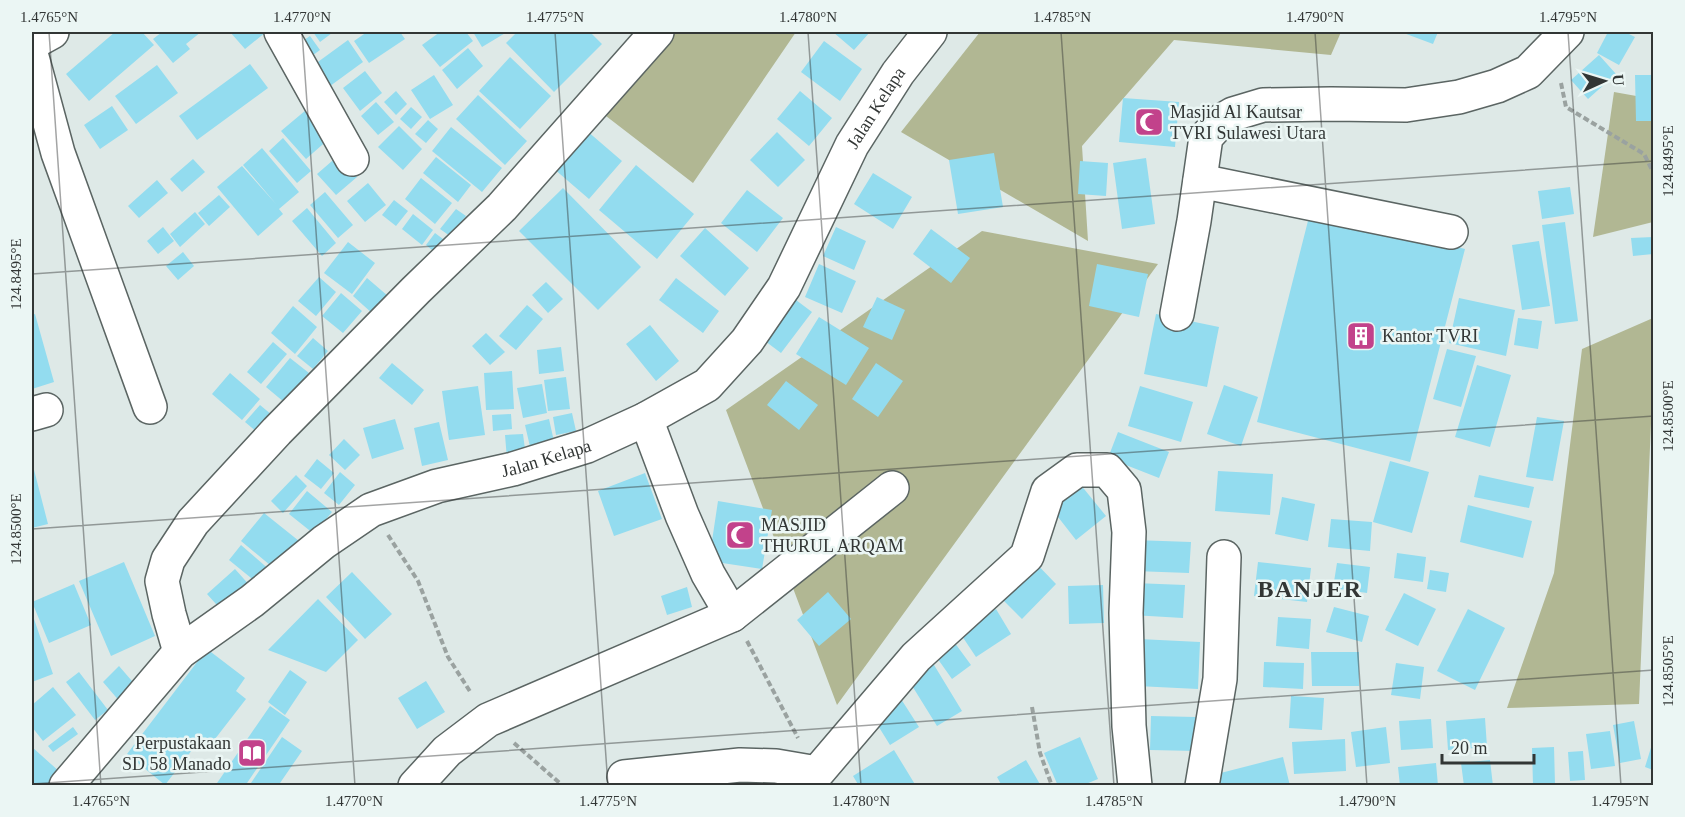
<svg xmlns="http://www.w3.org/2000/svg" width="1685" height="817" font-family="Georgia,serif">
	<rect width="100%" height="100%" fill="#dee9e7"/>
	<path fill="#b1b793" d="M640,32H796L693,183L606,116Z
		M980,32H1341L1331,55L1174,40L1082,146L1088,241L901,132Z
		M1614,92L1653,99V222L1593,237Z
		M982,231L1158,264L837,705L726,410Z
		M1653,318V377L1639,704L1507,708L1554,573L1582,349Z"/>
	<path fill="#93dcef" d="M115,32H142L154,45L89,101L66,74Z
		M162,32H201L186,44L190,49L173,63L153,39Z
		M230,32H266L245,49Z
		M313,32H331L332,33L320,42Z
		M367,32H400L405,39L369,63L354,41Z
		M440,32H466L473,41L440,67L422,45Z
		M473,32H507L482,47Z
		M517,32H590L602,44L554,92L506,43Z
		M833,32H870L854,50Z
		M1401,32H1438L1433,44Z
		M1608,32H1625L1635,37L1619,65L1597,53Z
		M310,36L320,50L305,61L295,46Z
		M348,40L363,62L326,89L311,67Z
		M824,41L862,69L840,101L801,72Z
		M468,48L483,66L457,89L442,70Z
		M1599,55L1616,74L1588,99L1571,80Z
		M510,57L551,96L520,129L479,91Z
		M250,64L268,88L197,140L179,116Z
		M157,65L178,93L136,124L115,96Z
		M365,71L382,93L360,111L343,88Z
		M434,75L453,105L430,119L411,90Z
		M1635,75H1653V121H1636Z
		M396,91L407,104L396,115L384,102Z
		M800,91L832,118L809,146L777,119Z
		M478,95L527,141L505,165L456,119Z
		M1123,98L1179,102L1175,147L1119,142Z
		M376,102L394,122L378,135L361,116Z
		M112,106L128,130L100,149L84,125Z
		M411,107L422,117L411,129L400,119Z
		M306,110L330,138L306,159L281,131Z
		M428,120L438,129L426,143L415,134Z
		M579,124L622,161L589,199L546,162Z
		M399,126L422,149L403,170L378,147Z
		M451,127L502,168L482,192L432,151Z
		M777,132L805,160L778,187L750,160Z
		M283,138L311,171L297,183L269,151Z
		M262,148L299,192L279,209L283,214L258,236L217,187L242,166L276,204L243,165Z
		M994,153L1003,207L958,214L949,160Z
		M339,155L357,177L336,195L317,174Z
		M436,157L471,185L458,202L423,173Z
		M1146,158L1155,224L1122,229L1113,163Z
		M193,159L205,172L182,192L170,179Z
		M1080,161L1108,163L1106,196L1078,194Z
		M636,165L694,214L657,259L599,210Z
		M873,173L912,197L893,229L854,204Z
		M421,178L452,203L435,224L405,199Z
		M157,180L168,193L139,218L128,206Z
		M368,183L386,205L365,222L347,201Z
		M1570,187L1574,214L1542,219L1538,191Z
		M563,188L641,267L598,310L519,231Z
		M747,190L783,218L757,252L721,223Z
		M325,192L353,225L338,238L310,205Z
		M219,195L230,207L209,226L198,213Z
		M394,200L408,211L396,226L382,215Z
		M307,208L336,243L322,256L292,221Z
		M456,209L466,216L450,236L440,229Z
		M1311,209L1465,249L1410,462L1257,422Z
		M195,212L205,224L180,247L170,234Z
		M413,214L433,230L422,245L402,229Z
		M1565,222L1578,321L1555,324L1542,225Z
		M163,227L174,241L158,254L147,241Z
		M836,227L866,241L854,270L823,256Z
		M705,228L749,268L725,296L680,256Z
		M931,229L970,258L951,283L913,254Z
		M435,233L447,242L437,254L426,245Z
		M1653,237V254L1633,256L1631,238Z
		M1539,241L1550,306L1522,310L1512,245Z
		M348,242L375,263L352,294L324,273Z
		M183,252L194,266L178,280L166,266Z
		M819,264L856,281L842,313L805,297Z
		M1097,264L1148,274L1139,317L1089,306Z
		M319,277L336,292L316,316L298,301Z
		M367,278L388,296L373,314L353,296Z
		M676,278L719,311L703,333L659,300Z
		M546,282L563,299L548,313L532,295Z
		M341,293L362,311L343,333L322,316Z
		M792,297L812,312L781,353L761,338Z
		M877,297L905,310L892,340L863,327Z
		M1459,298L1515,310L1506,356L1449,343Z
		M527,305L543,319L516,350L499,336Z
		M293,306L317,327L295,354L271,333Z
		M35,314L54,382L32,389V315Z
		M1156,314L1219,327L1207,387L1144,374Z
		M819,317L869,348L846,385L796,354Z
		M1518,318L1542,321L1538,349L1514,345Z
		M650,325L679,361L656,381L626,344Z
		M486,333L505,352L490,365L472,346Z
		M313,338L328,351L313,369L297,356Z
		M273,342L287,354L261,384L247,372Z
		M561,347L564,371L539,374L537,350Z
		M1447,349L1476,356L1461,407L1433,399Z
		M290,358L309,373L284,402L266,387Z
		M392,363L424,390L412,405L379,378Z
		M876,363L903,381L878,417L852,399Z
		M1477,365L1511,375L1490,447L1455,437Z
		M512,371L514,409L486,410L484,373Z
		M230,373L260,399L242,420L212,394Z
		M566,377L570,409L548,411L544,380Z
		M786,381L818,405L799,430L767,405Z
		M542,384L547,413L523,418L517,388Z
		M1224,385L1258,397L1241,446L1207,434Z
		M478,386L485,435L449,440L442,391Z
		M1140,386L1193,402L1181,442L1128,426Z
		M260,405L272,415L258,433L245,422Z
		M572,413L576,431L556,435L553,417Z
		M511,414L512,429L493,431L492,415Z
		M1537,417L1564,421L1553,481L1526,477Z
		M395,419L404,449L372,459L363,428Z
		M549,419L555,446L531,451L525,425Z
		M439,422L448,460L422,466L414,428Z
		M1118,432L1169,452L1159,478L1108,458Z
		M523,434L526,457L507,459L505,435Z
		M344,439L360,455L345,470L329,455Z
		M317,459L334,473L321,489L304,476Z
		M1390,461L1429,472L1412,533L1373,522Z
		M32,462L48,524L32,528Z
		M1218,471L1273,474L1270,515L1215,511Z
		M340,472L355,485L339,505L324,493Z
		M645,473L662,519L614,536L598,491Z
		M296,475L307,486L283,513L271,501Z
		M1479,475L1534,487L1529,508L1474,497Z
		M1080,484L1106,516L1076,540L1051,508Z
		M307,491L332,512L314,534L289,514Z
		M1282,497L1315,504L1308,541L1275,534Z
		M718,501L772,510L762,569L709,561Z
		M1468,505L1532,521L1523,558L1460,542Z
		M264,513L299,541L276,570L241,541Z
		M1331,519L1372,522L1370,551L1328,547Z
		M1134,540L1191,542L1189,573L1134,571Z
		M241,545L272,572L261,586L229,560Z
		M1397,553L1426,557L1423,582L1394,578Z
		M1029,556L1056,584L1022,619L994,591Z
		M124,562L155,636L111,656L79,581Z
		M1258,562L1311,568L1307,602L1254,596Z
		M1337,563L1370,567L1367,593L1333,588Z
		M235,569L252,588L224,613L207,594Z
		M1430,570L1449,573L1446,592L1427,589Z
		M352,572L392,614L365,639L326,597Z
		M1134,583L1185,585L1183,618L1132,615Z
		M74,584L91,625L49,643L32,602Z
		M1103,585L1104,623L1069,624L1068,586Z
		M687,587L692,607L667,615L661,596Z
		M828,592L851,619L819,646L797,620Z
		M1404,593L1436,609L1418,646L1385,630Z
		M318,599L358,640L326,672L268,650Z
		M1334,607L1369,616L1362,642L1326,632Z
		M996,609L1011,634L976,657L960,633Z
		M1468,609L1505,628L1475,690L1437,671Z
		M1278,617L1311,619L1309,649L1276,646Z
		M34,619L53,674L32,682V620Z
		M949,635L971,665L952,679L930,648Z
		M1139,639L1200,642L1198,689L1137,686Z
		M207,649L245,678L236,691L246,699L208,748L199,741L165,785L127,754Z
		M1311,652H1359V686H1312Z
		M931,660L962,711L937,726L906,676Z
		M1264,662L1304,663L1303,689L1263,687Z
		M1396,663L1424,667L1420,699L1391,695Z
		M119,666L138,688L121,703L103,682Z
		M290,670L307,682L285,715L268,702Z
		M79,672L108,710L95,720L66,682Z
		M426,681L445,712L417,729L398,698Z
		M53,687L76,715L43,741L32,727V705Z
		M1291,696L1324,698L1322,730L1289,728Z
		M901,699L919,727L890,745L872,716Z
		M270,706L290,720L245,786H215Z
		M1151,716L1196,717V751L1150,750Z
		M1485,718L1487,747L1448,750L1446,721Z
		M1431,719L1433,748L1401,750L1399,721Z
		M1634,721L1641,759L1620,763L1613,725Z
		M73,727L78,734L53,752L48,746Z
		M1386,727L1390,763L1356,767L1351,732Z
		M1610,731L1615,766L1591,769L1586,734Z
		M282,737L302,751L278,786H249Z
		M1080,737L1098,779L1081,786H1058L1044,753Z
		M1345,739L1346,771L1294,774L1292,742Z
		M1653,741V770L1645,767Z
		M32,747L61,773L50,786H32Z
		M1554,747L1555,784L1533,785L1532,748Z
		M894,750L916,786H859L853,776Z
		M1583,751L1585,780L1570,781L1568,752Z
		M1283,757L1290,786H1211L1209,776Z
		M1026,760L1041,786H1002L997,777Z
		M1490,760L1493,786H1464L1461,763Z
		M1436,763L1438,786H1400L1398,767Z"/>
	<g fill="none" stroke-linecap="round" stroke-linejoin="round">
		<g stroke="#5b6563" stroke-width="36">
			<g id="minor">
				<path d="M281,32L352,159"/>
				<path d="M32,43L52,32"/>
				<path d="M32,57L58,153L150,407"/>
				<path d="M1200,181L1451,232"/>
				<path d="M1177,314L1194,221L1206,137L1221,121L1233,114L1263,105L1331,104L1406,105L1459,97L1497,86L1528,72L1567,32"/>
				<path d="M32,414L46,410"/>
				<path d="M646,419L682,515L708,574L732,615"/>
				<path d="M180,652L169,614L162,581L168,560L193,522L277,431L416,290L502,207L657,32"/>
				<path d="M624,777L740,765L776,766L817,773L916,657L1027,556L1048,491L1077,470H1107L1124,490L1129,532L1126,613L1129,726L1135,786"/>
				<path id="s1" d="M66,786L180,652L252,601L324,542L371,510L437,486L513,469L587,446L646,419L707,385L747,341L784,287L852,145L898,73L930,32"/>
				<path d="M415,786L447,751L488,720L732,615L892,488"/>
				<path d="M1202,786L1220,679L1224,557"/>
			</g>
		</g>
		<path stroke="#9aa2a0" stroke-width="4" stroke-dasharray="6 3" stroke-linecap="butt" d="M1561,83L1566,107L1644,154L1654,174
			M388,535L418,581L448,657L471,693
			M747,641L798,738
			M1032,707L1040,753L1052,786
			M514,743L563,786"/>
		<use href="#minor" stroke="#fff" stroke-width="33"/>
	</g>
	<path fill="none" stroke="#323635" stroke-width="1.5" stroke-opacity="0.45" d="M49,32L101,786M302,32L355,786M555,32L608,786M808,32L861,786M1061,32L1114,786M1315,32L1367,786M1568,32L1621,786M32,274L1654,161M32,529L1654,416M32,784L1654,670"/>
	<defs>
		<g id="mosque-square" transform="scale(1.5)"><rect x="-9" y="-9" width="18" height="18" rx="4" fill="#c2428b" stroke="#ebf6f4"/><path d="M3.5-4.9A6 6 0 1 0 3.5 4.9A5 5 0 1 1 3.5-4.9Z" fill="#fff"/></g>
		<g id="building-square" transform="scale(1.5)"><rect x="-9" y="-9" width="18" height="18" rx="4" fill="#c2428b" stroke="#ebf6f4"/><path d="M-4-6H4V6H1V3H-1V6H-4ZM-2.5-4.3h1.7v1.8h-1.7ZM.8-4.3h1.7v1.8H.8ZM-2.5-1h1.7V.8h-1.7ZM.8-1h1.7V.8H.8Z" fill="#fff"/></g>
		<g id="library-square" transform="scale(1.5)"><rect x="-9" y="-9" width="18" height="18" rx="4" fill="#c2428b" stroke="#ebf6f4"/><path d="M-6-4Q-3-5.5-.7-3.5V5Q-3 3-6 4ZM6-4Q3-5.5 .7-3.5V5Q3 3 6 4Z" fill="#fff"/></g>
	</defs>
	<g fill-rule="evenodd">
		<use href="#mosque-square" x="1149" y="122"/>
		<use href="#building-square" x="1361" y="336"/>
		<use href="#mosque-square" x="740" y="535"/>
		<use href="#library-square" x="252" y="753"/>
	</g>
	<g text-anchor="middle" stroke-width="5" stroke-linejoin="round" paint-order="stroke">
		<g font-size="18" fill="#323635" stroke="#ebf6f4">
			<text dy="6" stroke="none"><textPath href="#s1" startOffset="1101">Jalan Kelapa</textPath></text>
			<text dy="6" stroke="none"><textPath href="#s1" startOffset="597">Jalan Kelapa</textPath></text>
		</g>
		<g font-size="18" fill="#323635" stroke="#ebf6f4" text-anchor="start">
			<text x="1170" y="118">Masjid Al Kautsar<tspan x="1170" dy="21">TVRI Sulawesi Utara</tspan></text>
			<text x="1382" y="342">Kantor TVRI</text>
			<text x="761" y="531">MASJID<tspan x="761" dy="21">THURUL ARQAM</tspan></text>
			<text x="231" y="749" text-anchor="end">Perpustakaan<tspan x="231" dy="21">SD 58 Manado</tspan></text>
		</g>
		<g font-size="24" font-weight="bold" letter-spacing="1.5" fill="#323635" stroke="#ebf6f4">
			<text x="1310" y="597">BANJER</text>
		</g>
	</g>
	<rect width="1685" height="817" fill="none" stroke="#ebf6f4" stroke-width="66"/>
	<g transform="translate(1604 81) rotate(86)" stroke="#ebf6f4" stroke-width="4.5" paint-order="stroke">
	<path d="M0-4.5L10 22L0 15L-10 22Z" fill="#323635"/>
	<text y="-9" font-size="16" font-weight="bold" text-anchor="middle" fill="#323635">U</text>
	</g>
	<path d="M1442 754v9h92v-9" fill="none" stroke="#323635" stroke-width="3"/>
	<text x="1451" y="754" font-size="18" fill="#323635" stroke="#ebf6f4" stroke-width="4.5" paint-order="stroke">20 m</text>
	<rect x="33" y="33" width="1619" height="751" fill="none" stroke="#323635" stroke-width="2"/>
	<g font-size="15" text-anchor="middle" fill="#323635">
		<text x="49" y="22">1.4765°N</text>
		<text x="302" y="22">1.4770°N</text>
		<text x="555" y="22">1.4775°N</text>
		<text x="808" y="22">1.4780°N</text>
		<text x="1062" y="22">1.4785°N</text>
		<text x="1315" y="22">1.4790°N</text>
		<text x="1568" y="22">1.4795°N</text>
		<text transform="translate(1668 161) rotate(-90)" y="5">124.8495°E</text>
		<text transform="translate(16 274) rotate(-90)" y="5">124.8495°E</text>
		<text transform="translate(1668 416) rotate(-90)" y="5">124.8500°E</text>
		<text transform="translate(16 529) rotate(-90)" y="5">124.8500°E</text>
		<text transform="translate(1668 671) rotate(-90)" y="5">124.8505°E</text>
		<text x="101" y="806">1.4765°N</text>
		<text x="354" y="806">1.4770°N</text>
		<text x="608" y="806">1.4775°N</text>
		<text x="861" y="806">1.4780°N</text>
		<text x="1114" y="806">1.4785°N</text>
		<text x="1367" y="806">1.4790°N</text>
		<text x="1620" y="806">1.4795°N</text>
	</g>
</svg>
